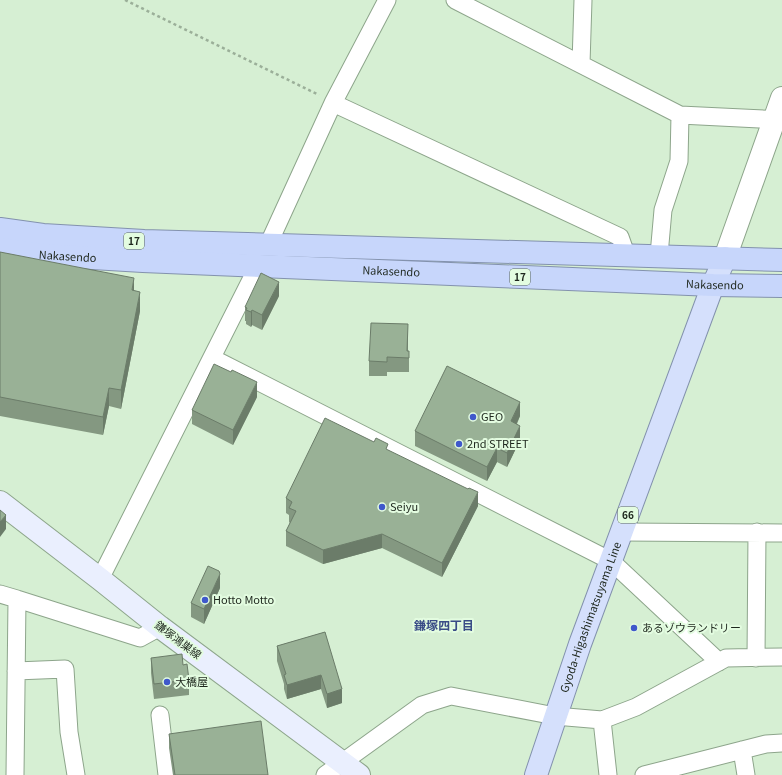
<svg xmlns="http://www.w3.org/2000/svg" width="782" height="775" font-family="Georgia,'Noto Sans JP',serif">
	<rect width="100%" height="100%" fill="#d6efd3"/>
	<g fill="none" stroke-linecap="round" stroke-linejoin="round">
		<g stroke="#8da58b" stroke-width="19">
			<path id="minor" d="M455,0L680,115L782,120
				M581,64L583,0
				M333,103L620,237L626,254
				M268,245L333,103L387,0
				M659,255L663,210L679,161L680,115
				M212,358L611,561L719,662
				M622,532L782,533
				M100,579L258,266
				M0,594L17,599
				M756,658L757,532
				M16,671L65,669L69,732L76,775
				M160,715L167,775
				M602,720L608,775
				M742,750L746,775
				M15,775L17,599L140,638L160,627
				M325,775L422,705L451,696L555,716L602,720L636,707L726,658L782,657
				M644,775L766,744L782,743"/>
		</g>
		<g stroke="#8da58b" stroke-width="24">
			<path id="tertiary" d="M725,258L782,98"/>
		</g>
		<g stroke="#8da58b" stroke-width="24">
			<path id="secondary" d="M0,502L100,579L160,627L359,775"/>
		</g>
		<g stroke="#8392ad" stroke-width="24">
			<g id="primary">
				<path id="s1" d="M536,775L580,644L713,285L725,258"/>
			</g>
		</g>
		<g stroke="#8392ad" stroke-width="24">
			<g id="trunk">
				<path d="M0,229L43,235L144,241L782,260"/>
				<path id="s2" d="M0,249L42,255L143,261L713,285L782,286"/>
			</g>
		</g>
		<path stroke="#9baf99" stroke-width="2.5" stroke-dasharray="3 3" stroke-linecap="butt" d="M125,0L319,95"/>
		<use href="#minor" stroke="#fff" stroke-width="17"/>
		<use href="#tertiary" stroke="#fff" stroke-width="22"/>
		<use href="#secondary" stroke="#eaeffe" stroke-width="22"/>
		<use href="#primary" stroke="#d5e0fc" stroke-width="22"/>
		<use href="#trunk" stroke="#c7d6fb" stroke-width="22"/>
	</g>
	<path fill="#849881" d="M0,252L134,291L140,311L121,409L109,406L103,435L0,416Z
		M279,296L262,330L252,325L251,327L246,324V321H245V307Z
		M408,339V351H409V372H387V376H369V361Z
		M257,397L233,445L192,424V410Z
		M520,416L517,424L520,440L507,467L497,462L487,481L415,446V431Z
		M388,450L478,506L442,577L382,548L323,564L286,546V531L290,523L289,522V515L286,513V498Z
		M220,588L204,624L191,617V603Z
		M325,632L342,703L327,708L321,689L287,699L284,689V684L277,661V646Z
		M151,658L183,665L189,680V695L154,699L151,673Z
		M169,734L268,775H173L169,748Z"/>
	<path fill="#6b7c69" d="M134,278V296L132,290Z
		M279,282V296L262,330V315Z
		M140,292V311L121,409V390Z
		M252,310V325L251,327V312Z
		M408,324V339L407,358Z
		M257,382V397L233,445V430Z
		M109,388V406L103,435V417Z
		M520,402V416L511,435V421Z
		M520,426V440L507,467V453Z
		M497,448V462L487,481V467Z
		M478,492V506L442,577V563Z
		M6,515V529L0,537V522Z
		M382,534V548L323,564V550Z
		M220,574V588L204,624V609Z
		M321,675V689L287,699V685Z
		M342,689V703L327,708V694Z"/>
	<path fill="#99b196" stroke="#6b7c69" d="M0,252L134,278L132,290L140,292L121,390L109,388L103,417L0,397Z
		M261,273L279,282L262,315L252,310L251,312L246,310L247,308L245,307Z
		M371,323L408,324L407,351H409V358L387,357V362L369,361Z
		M214,364L231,372L232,370L257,382L233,430L192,410Z
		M447,366L520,402L511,421L520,426L507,453L497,448L487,467L415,431Z
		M325,418L374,442L376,438L388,444L386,449L468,489L469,488L478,492L442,563L382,534L323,550L286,531L296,511L289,508L292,502L286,498Z
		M0,510L6,515L0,522Z
		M208,566L219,571L220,574L204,609L191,603Z
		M325,632L342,689L327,694L321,675L287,685L284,675L286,674L277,646Z
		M182,654L183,665L187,664L189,680L154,684L151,658Z
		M261,721L268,775H175L169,734Z"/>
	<g fill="#3f58cb" stroke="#e3fce0" stroke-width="1.5">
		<circle cx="473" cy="417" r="4"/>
		<circle cx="459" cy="444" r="4"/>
		<circle cx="382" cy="507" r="4"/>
		<circle cx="205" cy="600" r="4"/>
		<circle cx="634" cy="628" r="4"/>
		<circle cx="167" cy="682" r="4"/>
	</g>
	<g text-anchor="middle" stroke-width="4" stroke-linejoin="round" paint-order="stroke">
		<g fill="#e3fce0" stroke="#596758" stroke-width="1">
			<rect x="124" y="233" width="20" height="16" rx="3"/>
			<rect x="510" y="269" width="20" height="16" rx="3"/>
			<rect x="618" y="507" width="20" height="16" rx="3"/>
		</g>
		<g font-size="10" font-weight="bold" fill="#1e271d">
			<text x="134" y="245">17</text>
			<text x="520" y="281">17</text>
			<text x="628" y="519">66</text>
		</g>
		<g font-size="11" fill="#1e271d" stroke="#e3fce0">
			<text dy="4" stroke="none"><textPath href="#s2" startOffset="68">Nakasendo</textPath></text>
			<text dy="4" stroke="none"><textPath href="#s2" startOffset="392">Nakasendo</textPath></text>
			<text dy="4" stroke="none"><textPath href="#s2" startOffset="716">Nakasendo</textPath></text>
			<text dy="4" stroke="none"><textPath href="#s1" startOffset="167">Gyoda-Higashimatsuyama Line</textPath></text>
			<text transform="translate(178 640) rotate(37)" y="4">鎌塚鴻巣線</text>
		</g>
		<g font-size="11" fill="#1e271d" stroke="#e3fce0" text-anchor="start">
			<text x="481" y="421">GEO</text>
			<text x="467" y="448">2nd STREET</text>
			<text x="390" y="511">Seiyu</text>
			<text x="213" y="604">Hotto Motto</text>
			<text x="642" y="632">あるゾウランドリー</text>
			<text x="175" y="686">大橋屋</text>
		</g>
		<g font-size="12" font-weight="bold" fill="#394b86" stroke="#e3fce0">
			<text x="444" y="630">鎌塚四丁目</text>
		</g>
	</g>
</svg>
